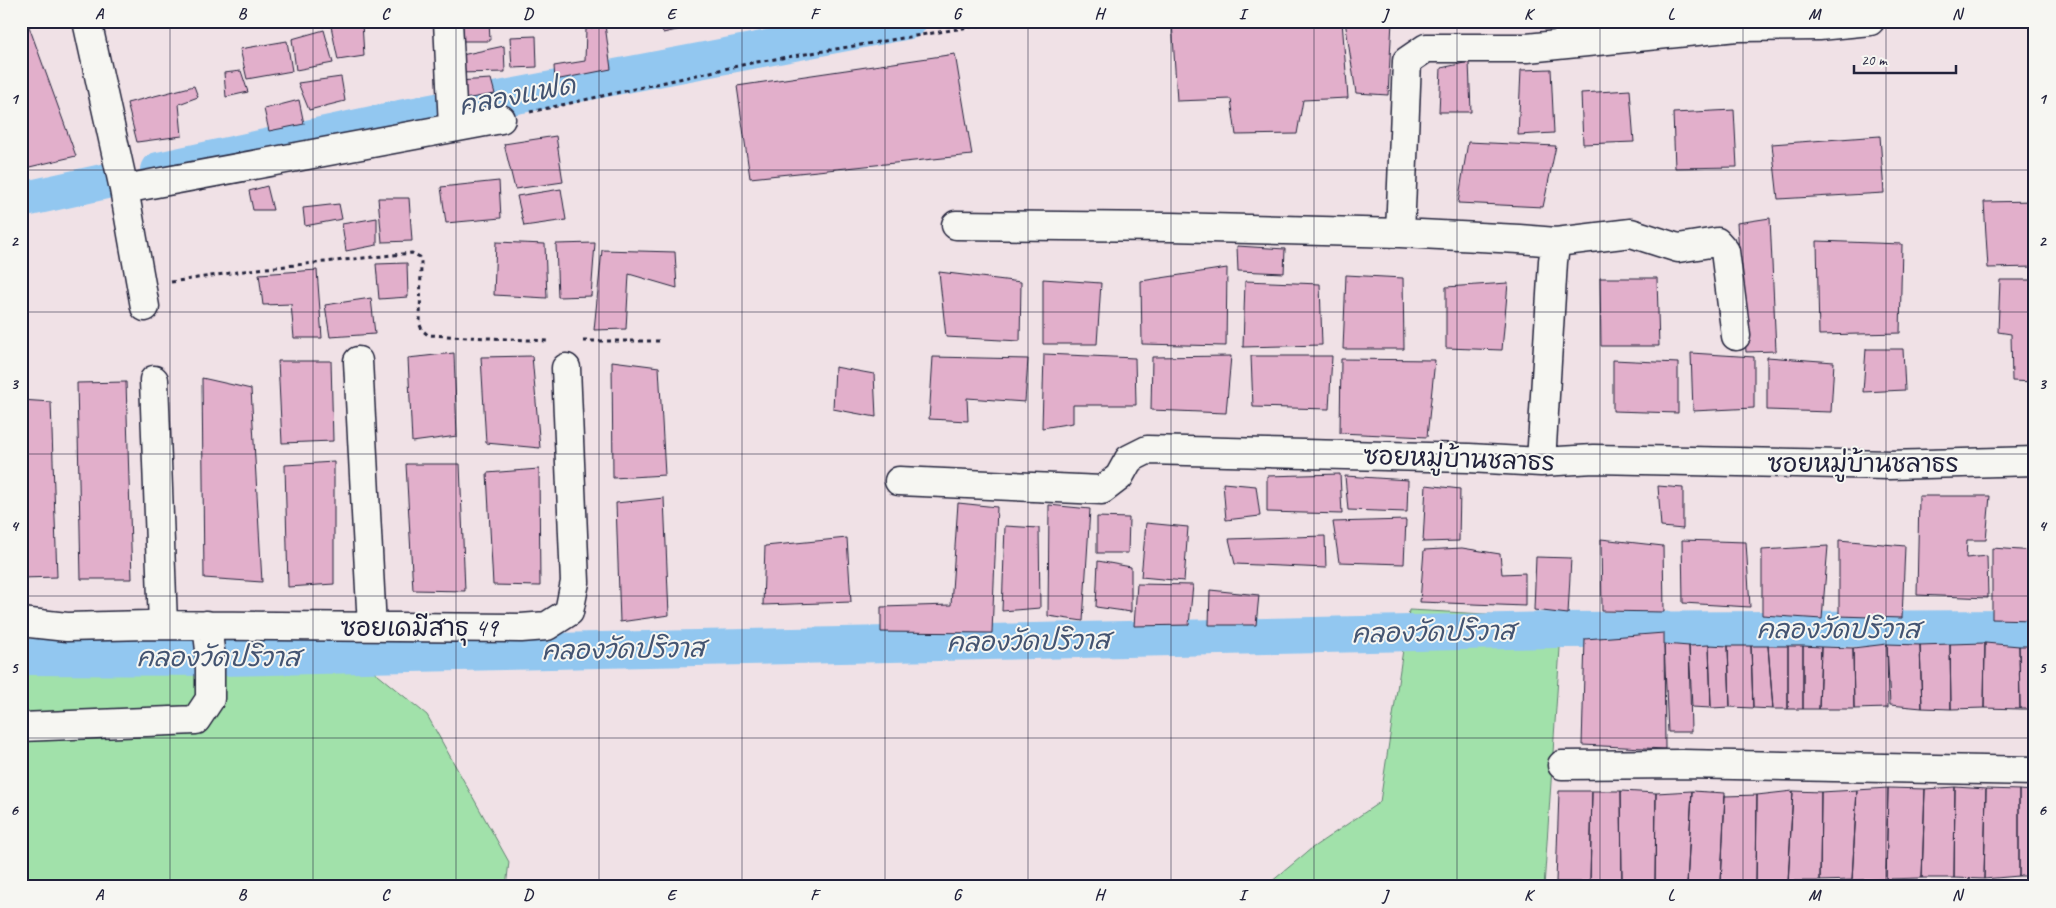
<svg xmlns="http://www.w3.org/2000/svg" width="2056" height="908" font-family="Caveat,'Playpen Sans Thai',sans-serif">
	<rect width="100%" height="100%" fill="#f0e1e6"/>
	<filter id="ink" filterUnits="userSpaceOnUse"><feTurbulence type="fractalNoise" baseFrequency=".02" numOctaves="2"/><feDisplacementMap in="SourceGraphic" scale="10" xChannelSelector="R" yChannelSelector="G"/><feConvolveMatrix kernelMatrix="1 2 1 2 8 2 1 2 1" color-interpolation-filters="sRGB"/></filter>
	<g filter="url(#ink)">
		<path fill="#a1e1aa" stroke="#628272" d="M1409,610L1562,618L1544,887H1265L1312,848L1380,802Z
			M367,666L427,715L509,862L506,887H21V670Z"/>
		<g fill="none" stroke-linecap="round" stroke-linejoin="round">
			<path stroke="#92c7f0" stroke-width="36" d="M158,170L400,118L909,21
				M21,200L111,180
				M21,657L221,658L1556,630L2035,628"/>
		</g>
		<path fill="#e2afcb" stroke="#22223b" d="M21,21H27L76,156L21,169Z
			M457,21H489L490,41H456Z
			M661,21H717L663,33Z
			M1172,21H1342L1348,98L1303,100L1297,134L1236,135L1231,99L1177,101Z
			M1345,21H1392L1388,95L1356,93Z
			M362,23L364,56L338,60L331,26Z
			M605,25L611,69L555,80L554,66L585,61L586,29Z
			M324,30L333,63L296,70L292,39Z
			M536,36L537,67L512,68L510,37Z
			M287,41L292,71L247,79L240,49Z
			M504,46L505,72L457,73V56Z
			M955,54L972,155L750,178L737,86Z
			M1469,62L1471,112H1439L1441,68Z
			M1551,69L1554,133L1518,135L1521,70Z
			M241,71L248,92L226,97L224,73Z
			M341,77L345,101L309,110L298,83Z
			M491,79L495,94L458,100L457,81Z
			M194,86L198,97L179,104L182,136L137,142L127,103Z
			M1630,90L1634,142L1583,144L1581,93Z
			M299,100L304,124L269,131L264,109Z
			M1734,110L1737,167L1675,168L1673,113Z
			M556,136L563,182L515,189L504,144Z
			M1880,136L1884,193L1778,199L1772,144Z
			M1468,142L1556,146L1543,207L1458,203Z
			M499,181L501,218L446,223L441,187Z
			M267,186L273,210H253L249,191Z
			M561,189L566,220L524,226L517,196Z
			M378,198H409L412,241L382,242Z
			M2035,201V267L1988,268L1984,202Z
			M339,204L342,219L305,226L303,208Z
			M377,218V245L346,251L342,224Z
			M1770,218L1776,351L1746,352L1737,223Z
			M1817,241L1902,244L1900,333L1819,335Z
			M496,242L545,244L547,298L494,295Z
			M595,243L591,296L558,297L556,244Z
			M1237,246L1285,249L1284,273L1238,271Z
			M602,250L675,252L677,288L629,274L626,329L594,330Z
			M407,263L408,297L379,299L376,264Z
			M1227,268L1226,346L1142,344L1141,281Z
			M317,270L322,338H294L291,304L263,305L259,274Z
			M939,272L1021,282L1020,341L946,337Z
			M1346,275L1403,278L1404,349H1343Z
			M1600,278H1657L1659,346H1601Z
			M1043,279L1101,283L1097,344H1043Z
			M2000,280H2035V382L2012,381L2011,334L1998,332Z
			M1245,281L1320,284L1322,345L1243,347Z
			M1508,283L1502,350L1446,348V287Z
			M371,298L375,334L330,337L325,305Z
			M1866,349H1903L1905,390L1863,392Z
			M454,353L457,436L412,442L408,358Z
			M1691,353L1754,357V408L1693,411Z
			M1044,354L1135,358L1136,405H1073V423L1042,428Z
			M532,356L540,448L486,443L481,357Z
			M1231,356L1226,413L1151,410L1152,357Z
			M1251,356H1332L1329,409L1253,407Z
			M933,357L1028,359L1025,402L967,398L968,421L929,419Z
			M1767,357L1834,362L1831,412L1767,410Z
			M1341,359L1435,360L1427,437L1340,433Z
			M1613,360L1678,363V413L1613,411Z
			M278,361H331L333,441L282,443Z
			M612,361L659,367L665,475L613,478Z
			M835,367L874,374L876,417L833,409Z
			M202,378L251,389L262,582L204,578Z
			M126,382L132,579H81L77,383Z
			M21,400L51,402L57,577L21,578Z
			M334,462V584L288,587L285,465Z
			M406,464H460L465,591L413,590Z
			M539,469L540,586L493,585L487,473Z
			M1340,474L1342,514L1267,512V476Z
			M1345,476L1408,480L1407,512L1348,510Z
			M1223,483L1256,486L1260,516L1226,520Z
			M1426,485L1460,489L1459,541L1423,542Z
			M1658,486L1683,488V529L1661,527Z
			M1919,496H1990L1986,540H1967L1966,558L1987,556L1988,598L1917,595Z
			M664,498L669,615L620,622L616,503Z
			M958,503L997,507L992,633L881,632V607L951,605Z
			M1049,505L1090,509L1083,621L1048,616Z
			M1097,517L1129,518L1128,553H1097Z
			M1406,520L1404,564L1339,562L1333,522Z
			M1146,523L1188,527L1184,581L1141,577Z
			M1005,526L1039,528L1040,608L1002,611Z
			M1325,536L1326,568L1235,564L1229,539Z
			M847,538L851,602L763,605L765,546Z
			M1601,539L1663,546L1664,612L1602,611Z
			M1682,540L1746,542L1750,607L1683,603Z
			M1839,540L1905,546L1902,618L1839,616Z
			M1828,546L1822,619L1762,615V550Z
			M1462,548L1500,554L1502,574L1525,573V606L1420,602L1424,550Z
			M1992,548L2035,551V620L1992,619Z
			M1536,557L1571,558L1568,614L1534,610Z
			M1098,561L1131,567V612L1096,607Z
			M1137,584L1193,585L1189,625L1134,626Z
			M1210,590L1259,595L1256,625H1209Z
			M1664,633L1665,749L1582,745L1585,639Z
			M1985,643L1984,708L1951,709L1950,644Z
			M1985,643L2019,646L2020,709L1984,708Z
			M1664,644L1689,646L1691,732H1668Z
			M1887,644L1888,708L1854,709L1853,648Z
			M1887,644L1920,645L1922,708L1890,705Z
			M1950,644L1951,709L1922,708L1920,645Z
			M1709,645L1711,708L1692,707L1689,646Z
			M1709,645L1728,646L1730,707L1711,708Z
			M1728,646H1751L1753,708L1730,707Z
			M1751,646H1768L1773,709L1753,708Z
			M1768,646H1788V709H1773Z
			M1788,646H1803V709H1788Z
			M1803,646L1821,647L1819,709H1803Z
			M2019,646H2035V709H2020Z
			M1821,647L1853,648L1854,709H1819Z
			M1955,787L1954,878H1922L1925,789Z
			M1955,787L1986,789L1984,879L1954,878Z
			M1888,788L1886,879L1852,880L1857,790Z
			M1888,788L1925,789L1922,878L1886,879Z
			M1986,789L2019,790V876L1984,879Z
			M1857,790L1852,880L1820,881L1821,792Z
			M2019,790L2035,791V876H2019Z
			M1559,791H1592L1590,882H1556Z
			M1592,791H1621L1622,885L1590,882Z
			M1621,791L1656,793L1655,885H1622Z
			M1692,791L1687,886L1655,885L1656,793Z
			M1692,791L1725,793L1721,883L1687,886Z
			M1793,791L1788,886L1756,885L1757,795Z
			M1793,791L1821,792L1820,881H1788Z
			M1757,795L1756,885L1721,883L1725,796Z"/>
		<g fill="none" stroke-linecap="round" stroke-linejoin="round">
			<g stroke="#22223b" stroke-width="31">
				<path id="minor" d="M87,21L124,189L145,307
					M448,21L453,127
					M124,189L501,119
					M956,225L1171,227L1400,233L1519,239L1556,242L1631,233L1678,248L1717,242L1725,251L1736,336
					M1400,233L1407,61L1426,48H1527L1737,27L1819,26L1870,21
					M358,361L372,627
					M154,380L163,625
					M1541,462L1553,261L1556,242
					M899,481L1102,490L1119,477L1129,459L1147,450L1469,458L1541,462L1594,459L1889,465L2035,461
					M21,622L67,627L148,625L521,628L547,626L569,612L575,582L566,368
					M21,727L196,720L210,699V650L207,625
					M1562,765L1682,764L2035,771"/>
			</g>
			<path stroke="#22223b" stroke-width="3" stroke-dasharray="4 4" stroke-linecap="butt" d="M530,112L751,63L1006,21
				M171,282L257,269L412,253L420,257L421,262L420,325L422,330L428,335L549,341
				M583,341H660"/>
			<use href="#minor" stroke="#f6f6f2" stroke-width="28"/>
		</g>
	</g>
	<path fill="none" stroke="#22223b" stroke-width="1" stroke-opacity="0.55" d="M170,21V887M313,21V887M456,21V887M599,21V887M742,21V887M885,21V887M1028,21V887M1171,21V887M1314,21V887M1457,21V887M1600,21V887M1743,21V887M1886,21V887M21,170H2035M21,312H2035M21,454H2035M21,596H2035M21,738H2035"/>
	<g text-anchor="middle" stroke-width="4" stroke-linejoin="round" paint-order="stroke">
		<g font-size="25" fill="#22223b" stroke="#f6f6f2">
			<text transform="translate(1459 458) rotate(2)" y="9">ซอยหมู่บ้านชลาธร</text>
			<text x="1863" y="472">ซอยหมู่บ้านชลาธร</text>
			<text x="419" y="636">ซอยเดมีสาธุ 49</text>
		</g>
		<g font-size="26" font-style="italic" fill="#445471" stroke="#f6f6f2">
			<text transform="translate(517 95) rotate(-11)" y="9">คลองแฟด</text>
			<text x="1838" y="638">คลองวัดปริวาส</text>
			<text transform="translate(1433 632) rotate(-1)" y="9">คลองวัดปริวาส</text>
			<text transform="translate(1028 641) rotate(-1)" y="9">คลองวัดปริวาส</text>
			<text transform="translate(623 649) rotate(-1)" y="9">คลองวัดปริวาส</text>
			<text x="218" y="666">คลองวัดปริวาส</text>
		</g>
	</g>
	<rect width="2056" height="908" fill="none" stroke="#f6f6f2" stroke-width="55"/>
	<path d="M1854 65v8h102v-8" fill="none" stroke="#22223b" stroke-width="2.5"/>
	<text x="1861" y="65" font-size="15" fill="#22223b" stroke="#f6f6f2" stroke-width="4" paint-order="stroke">20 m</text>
	<rect x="28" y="28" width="2000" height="852" fill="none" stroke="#22223b" stroke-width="2"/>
	<g font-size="16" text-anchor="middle" font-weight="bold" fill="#22223b">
		<text x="99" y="19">A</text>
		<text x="242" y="19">B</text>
		<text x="385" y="19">C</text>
		<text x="528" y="19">D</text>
		<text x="671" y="19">E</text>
		<text x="814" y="19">F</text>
		<text x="957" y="19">G</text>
		<text x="1099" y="19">H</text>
		<text x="1242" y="19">I</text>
		<text x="1385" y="19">J</text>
		<text x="1528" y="19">K</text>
		<text x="1671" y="19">L</text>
		<text x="1814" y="19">M</text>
		<text x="1957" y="19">N</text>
		<text x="14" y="104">1</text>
		<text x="2042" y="104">1</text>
		<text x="14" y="246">2</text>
		<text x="2042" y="246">2</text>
		<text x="14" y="389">3</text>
		<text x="2042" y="389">3</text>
		<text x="14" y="531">4</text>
		<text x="2042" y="531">4</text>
		<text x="14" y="673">5</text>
		<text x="2042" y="673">5</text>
		<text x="14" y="815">6</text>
		<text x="2042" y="815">6</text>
		<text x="99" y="900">A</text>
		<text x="242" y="900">B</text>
		<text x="385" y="900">C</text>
		<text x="528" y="900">D</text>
		<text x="671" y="900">E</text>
		<text x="814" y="900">F</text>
		<text x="957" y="900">G</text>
		<text x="1099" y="900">H</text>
		<text x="1242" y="900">I</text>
		<text x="1385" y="900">J</text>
		<text x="1528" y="900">K</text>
		<text x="1671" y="900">L</text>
		<text x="1814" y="900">M</text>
		<text x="1957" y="900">N</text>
	</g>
</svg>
